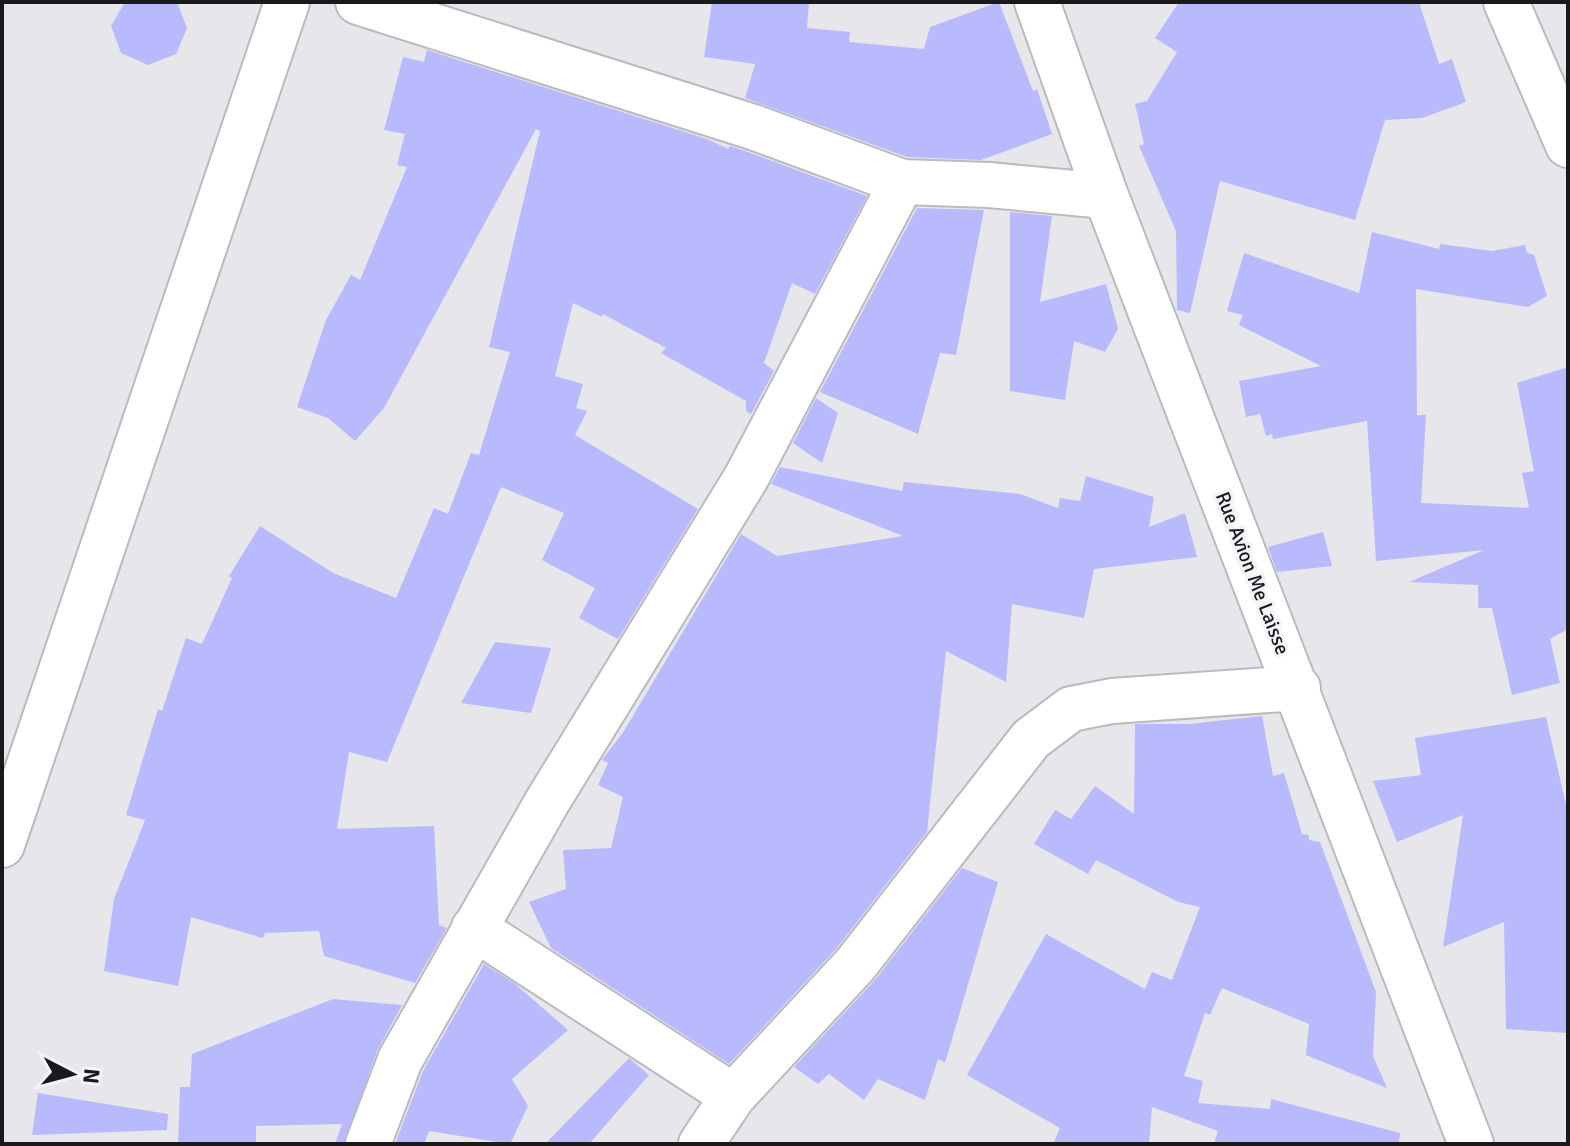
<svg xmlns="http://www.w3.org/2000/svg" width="1570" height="1146" font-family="Signika,sans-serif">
	<rect width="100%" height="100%" fill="#e6e6eb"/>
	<path fill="#b9bafe" d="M125,2H177L187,28L176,54L148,65L121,53L111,26Z
		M712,2H809L807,28L850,32L849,42L924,49L930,27L999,2L1033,91L1037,89L1052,134L981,160L907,157L745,98L755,64L704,57Z
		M1179,2H1419L1439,64L1452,59L1466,102L1422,118L1385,120L1355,220L1220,181L1190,313L1177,310L1176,231L1139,146L1144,144L1135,104L1147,101L1177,52L1155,38Z
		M427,50L707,139L728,149L730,146L745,151L867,196L815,294L792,283L764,363L774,371L751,414L746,411V401L661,353L666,348L603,314L602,317L573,303L555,376L583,384L576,408L587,411L575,435L698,509L618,639L579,618L595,588L542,560L564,513L501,487L387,762L349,752L337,829L434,826L439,925L447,928L415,983L324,956L319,931L265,933L263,938L191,917L178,986L104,971L114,899L145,820L126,815L158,709L162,711L186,638L202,644L232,578L229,576L260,526L333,573L396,598L434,508L448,514L471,453L479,455L510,352L489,347L540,131L536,129L384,408L355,441L328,418L297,407L326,320L351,275L360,280L407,167L397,165L405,134L384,130L403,57L424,62Z
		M917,208L984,210L956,355L940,353L918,434L820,392Z
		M1010,212L1052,216L1040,302L1106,284L1118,329L1105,352L1074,341L1065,400L1010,391Z
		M1372,232L1439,249L1440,244L1492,251L1525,245L1527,253L1534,255L1547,296L1528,307L1416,289L1417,415H1426L1421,503L1529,508L1522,473L1534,471L1517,383L1568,367V629L1550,639L1560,683L1512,695L1492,608H1478V585L1409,582L1484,550L1376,561L1367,421L1273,439L1272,434L1266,436L1260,414L1246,417L1239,381L1321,366L1239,325L1243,315L1227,311L1244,253L1359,293Z
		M816,398L838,413L822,463L793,443Z
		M780,467L902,491L904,482L1020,494L1058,508L1060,498L1080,501L1086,476L1154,497L1149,527L1185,513L1197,557L1094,569L1084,618L1012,604L1006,682L946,651L927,832L836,949L729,1064L551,948L529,902L566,889L563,850L611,848L623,797L598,785L608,763L602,760L624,731L741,534L777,556L903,536L771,484Z
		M1323,532L1332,566L1277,572L1268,547Z
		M495,642L551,648L531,713L461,703Z
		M1262,716L1273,776L1284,773L1302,834L1309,835V840L1320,842L1376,992L1373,1056L1387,1088L1306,1055L1309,1024L1222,988L1210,1015L1205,1013L1184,1076L1203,1081L1198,1103L1270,1109L1271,1099L1400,1133L1399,1144H1214L1218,1131L1152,1107L1149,1144H1053L1060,1128L967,1075L1046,934L1145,989L1152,972L1172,980L1200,907L1178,902L1096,860L1088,874L1034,844L1055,810L1071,819L1095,786L1134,814L1135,724H1189Z
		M1546,717L1568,814V1033L1506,1029L1504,922L1443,947L1463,815L1397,842L1373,781L1421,775L1415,738Z
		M962,868L998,882L945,1063L938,1059L925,1100L878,1079L864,1100L829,1074L818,1084L794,1067L875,980Z
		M484,964L514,983L568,1030L512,1079L528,1106L510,1144L429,1131L424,1144H395L423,1071Z
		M333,999L402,1005L377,1051L344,1144H335L342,1124L256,1126V1144H178L180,1087H190L192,1054Z
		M629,1058L649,1075L589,1144H545Z
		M38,1093L168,1114L167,1130L32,1135Z"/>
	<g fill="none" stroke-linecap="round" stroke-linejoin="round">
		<g stroke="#bababf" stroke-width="48">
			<path id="minor" d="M358,2L753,127L902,182L989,185L1106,196
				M1037,2L1106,196L1471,1144
				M2,845L287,2
				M474,928L733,1096
				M368,1144L400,1060L547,802L746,478L902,182
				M701,1144L733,1096L855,965L1031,739L1071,709L1112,701L1298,688"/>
		</g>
		<g stroke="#bababf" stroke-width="48">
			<path id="primary" d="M1506,2L1568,145"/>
		</g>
		<use href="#minor" stroke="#fff" stroke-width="44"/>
		<use href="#primary" stroke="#fff" stroke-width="44"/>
	</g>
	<g text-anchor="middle" stroke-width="7" stroke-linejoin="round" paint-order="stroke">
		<g font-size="20" fill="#1a1a1c" stroke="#f3f3f8">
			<text transform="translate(1253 573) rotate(69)" y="7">Rue Avion Me Laisse</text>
		</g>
	</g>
	<rect width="1570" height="1146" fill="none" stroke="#1a1a1c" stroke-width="8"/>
	<g transform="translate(72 1074) rotate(96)" stroke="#f3f3f8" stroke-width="6" paint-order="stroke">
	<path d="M0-6L14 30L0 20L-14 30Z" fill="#1a1a1c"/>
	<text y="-12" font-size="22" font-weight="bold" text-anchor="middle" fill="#1a1a1c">N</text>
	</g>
</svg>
